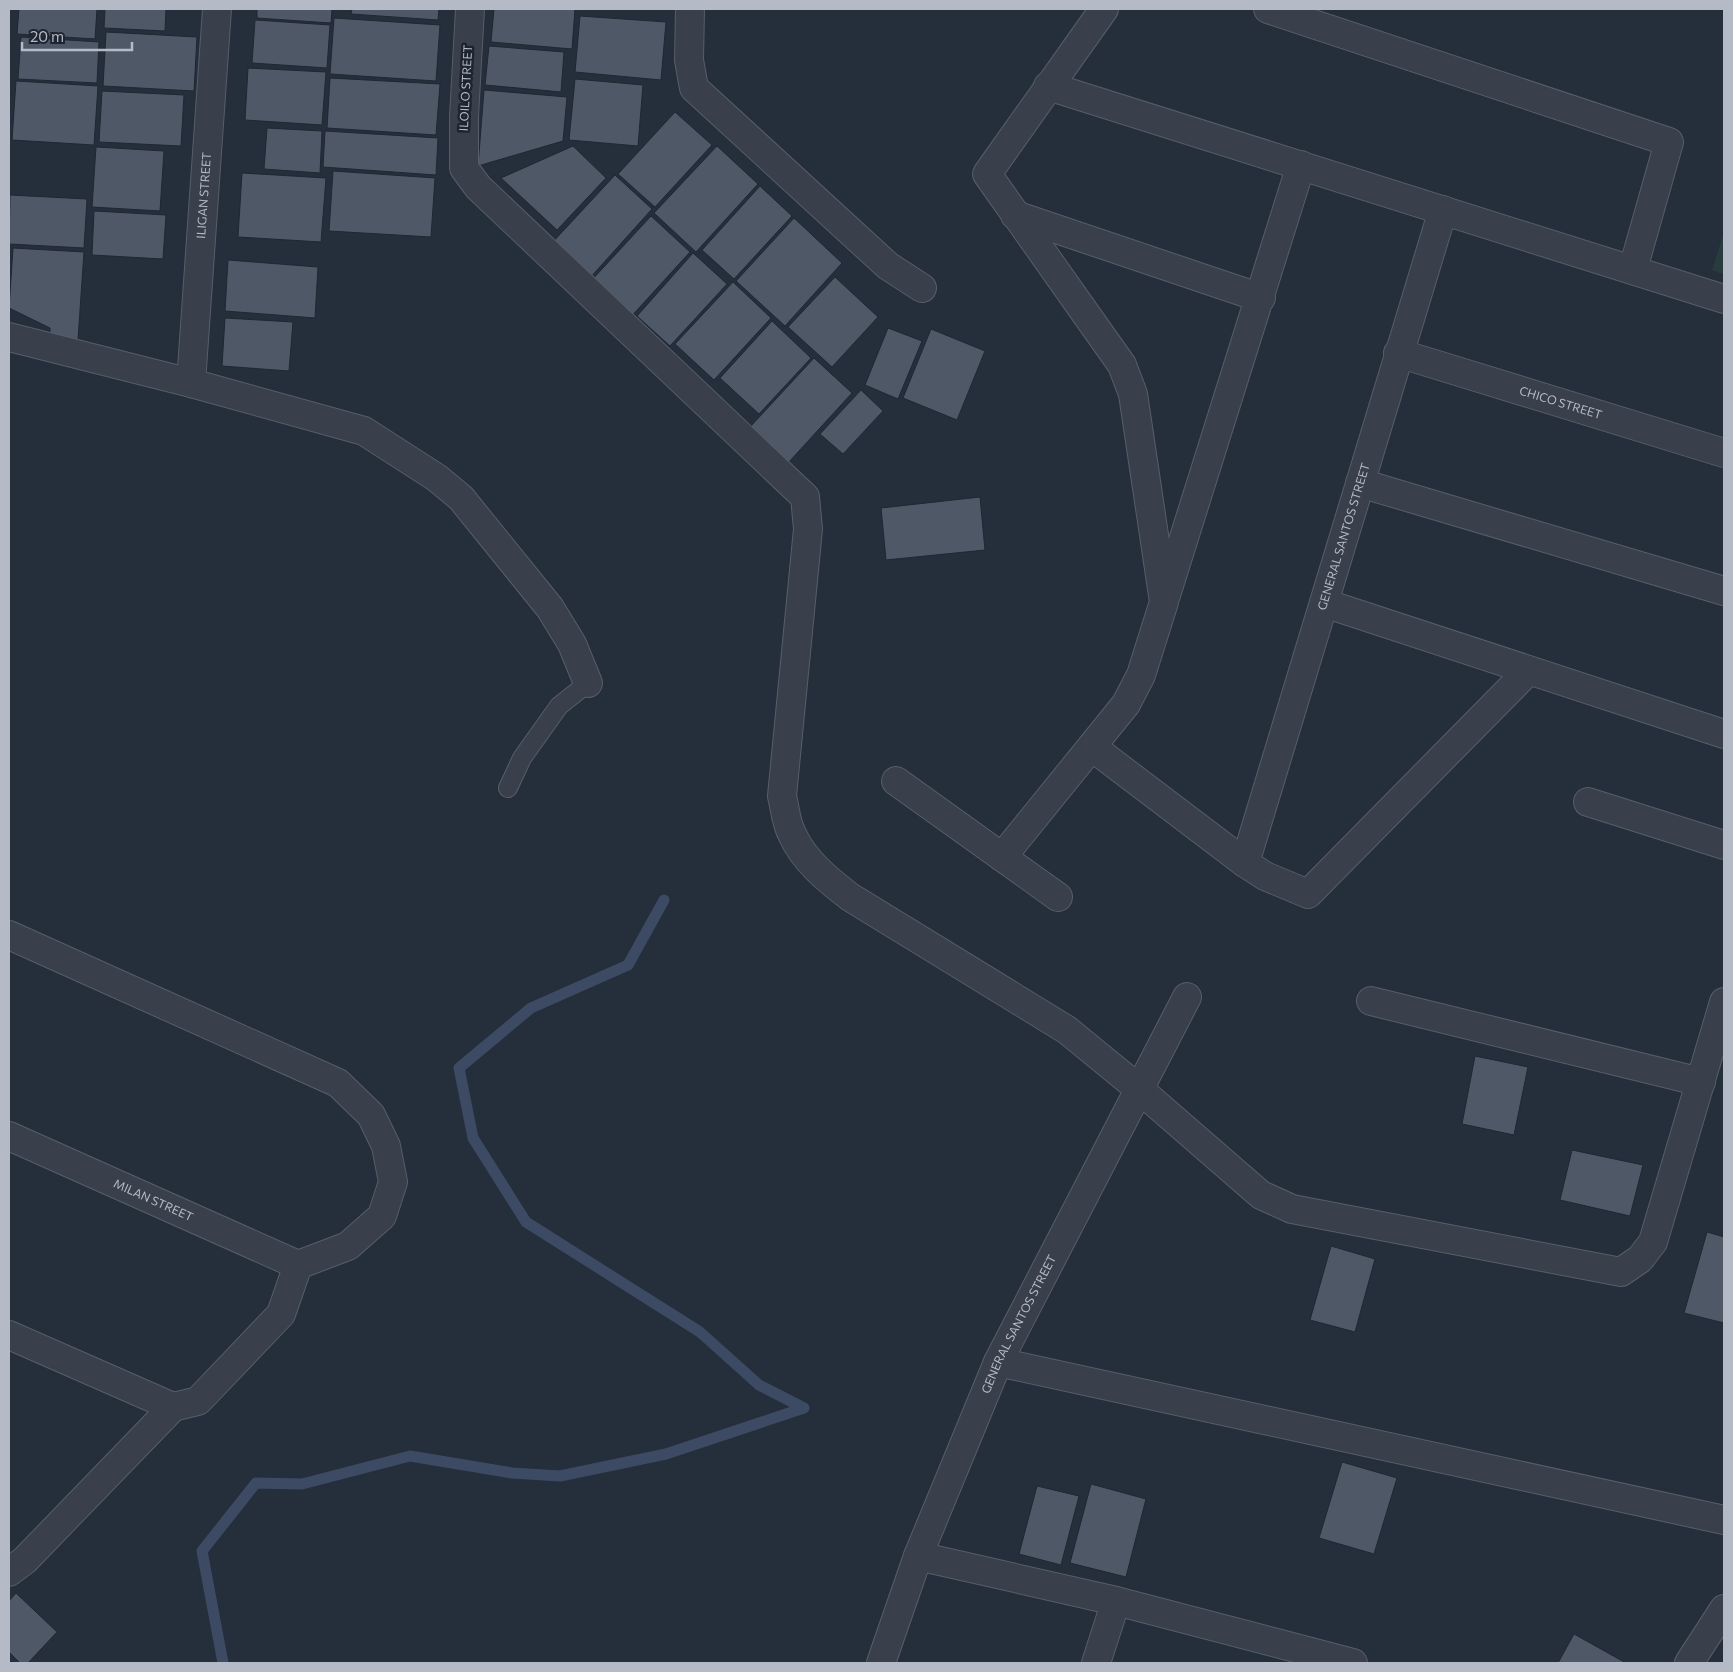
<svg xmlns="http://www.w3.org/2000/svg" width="1733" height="1672" font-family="Commissioner,sans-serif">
	<rect width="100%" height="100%" fill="#252e3b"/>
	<path fill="#283b3d" d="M1724,232V274L1712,270Z"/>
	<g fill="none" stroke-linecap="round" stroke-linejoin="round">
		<path stroke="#3c4b63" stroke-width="11" d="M223,1663L202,1551L256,1483L302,1484L410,1456L512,1473L560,1476L666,1454L804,1408L759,1385L700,1332L526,1222L473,1138L459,1068L531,1008L628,965L664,900"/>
	</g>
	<path fill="#4e5867" stroke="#202732" d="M19,9H97L95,39L17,34Z
		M105,9H166L165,31L104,28Z
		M257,9H332L331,23L257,18Z
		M352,9H439L438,20L351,14Z
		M494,9H575L572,49L491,42Z
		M580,16L666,22L661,80L575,72Z
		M334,18L440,25L436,81L330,74Z
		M255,20L330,25L327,68L252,63Z
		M106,32L197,37L194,91L103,86Z
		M21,37L99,42L97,83L18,79Z
		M489,46L564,52L561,92L485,85Z
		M248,68L326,72L322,125L245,120Z
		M330,78L440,84L436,135L327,128Z
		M575,79L643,85L638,146L569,140Z
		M16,81L98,86L94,145L12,140Z
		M484,90L567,97L563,141L478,166Z
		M102,91L184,95L181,146L99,142Z
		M675,112L712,145L655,207L618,174Z
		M267,128L322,131L320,173L264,169Z
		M325,131L438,138L436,175L323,167Z
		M573,146L606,178L557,230L501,178Z
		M717,146L758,184L696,252L654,213Z
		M96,147L164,151L160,211L92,207Z
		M333,171L435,178L431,237L329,231Z
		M242,173L326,178L321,242L238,237Z
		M615,175L652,209L589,279L551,244Z
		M760,186L792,216L734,279L702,250Z
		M10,195L87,199L84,248L9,244Z
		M94,211L166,215L163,259L92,255Z
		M651,216L690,252L629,319L590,282Z
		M794,218L842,263L785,326L736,281Z
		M13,248L84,252L78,340L50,338V328L9,308Z
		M693,253L727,284L670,346L637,316Z
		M228,260L318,267L315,318L225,311Z
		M835,277L878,317L832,367L788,327Z
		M733,282L771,318L714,380L675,344Z
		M225,318L293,322L289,371L222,366Z
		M772,321L811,358L759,414L720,378Z
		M888,328L922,341L898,399L865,385Z
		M931,329L985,351L957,420L903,398Z
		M814,358L852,393L788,463L750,427Z
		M861,390L883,411L843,454L820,434Z
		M980,497L985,550L886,560L881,508Z
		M1475,1056L1528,1067L1514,1135L1462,1124Z
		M1572,1150L1643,1165L1630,1216L1560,1200Z
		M1707,1232L1724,1237V1323L1684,1313Z
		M1331,1246L1375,1259L1355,1332L1310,1320Z
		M1342,1462L1397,1478L1374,1554L1319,1538Z
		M1091,1484L1146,1499L1126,1577L1070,1563Z
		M1037,1486L1079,1496L1061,1565L1019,1554Z
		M16,1593L57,1632L28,1663H20L9,1652V1601Z
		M1574,1634L1626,1663H1558Z"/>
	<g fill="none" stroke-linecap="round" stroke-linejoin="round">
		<g stroke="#575e69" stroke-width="20">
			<path id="lane" d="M508,788L522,758L559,706L588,683"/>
		</g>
		<g stroke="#575e69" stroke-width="30">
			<g id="street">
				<path d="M470,9L464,116V168L478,187L805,497L808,529L782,796C785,808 786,823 792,834C804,861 828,880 850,897L1067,1030L1139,1089L1261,1195L1292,1209L1621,1272L1640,1259L1653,1242L1724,1002"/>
				<path d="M690,9L689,60L694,88L888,266L922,288"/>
				<path d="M1268,9L1669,142L1633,269"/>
				<path d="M1048,86L1724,299"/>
				<path d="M1015,215L1261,298"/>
				<path d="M9,337L191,383L364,431L437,478L461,498L550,608L572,644L588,683"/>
				<path id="s1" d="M1398,353L1724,453"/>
				<path id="s2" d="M191,383L217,9"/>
				<path d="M1360,483L1724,591"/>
				<path d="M1166,595L1301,165"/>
				<path d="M1324,603L1724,734"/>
				<path d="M1092,747L1245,863L1265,876L1308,894L1528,671"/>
				<path d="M896,781L1058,897"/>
				<path d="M1588,802L1724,845"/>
				<path d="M1002,857L1126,704L1141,675L1164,602L1133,394L1122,365L987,174L1104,9"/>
				<path id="s3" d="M1245,863L1443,210"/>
				<path d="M9,935L338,1083L371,1115L386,1146L393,1182L382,1216L348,1246L298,1265L281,1314L198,1401L173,1407L9,1335"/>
				<path d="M1371,1001L1701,1082"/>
				<path id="s4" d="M9,1136L298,1265"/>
				<path d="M998,1362L1724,1520"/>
				<path d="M918,1556L1116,1601L1353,1663"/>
				<path d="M9,1572L25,1560L173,1407"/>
				<path id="s5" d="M881,1663L918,1556L998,1362L1187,997"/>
				<path d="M1096,1663L1116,1601"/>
				<path d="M1689,1663L1724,1609"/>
			</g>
		</g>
		<use href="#lane" stroke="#39404b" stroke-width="18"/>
		<use href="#street" stroke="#39404b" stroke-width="28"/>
	</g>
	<g text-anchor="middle" stroke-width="5" stroke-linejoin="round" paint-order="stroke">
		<g font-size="12" fill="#b4bbc7" stroke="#1e2530">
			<text transform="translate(466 88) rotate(-87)" y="4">ILOILO STREET</text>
			<text dy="4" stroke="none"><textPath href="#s2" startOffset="188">ILIGAN STREET</textPath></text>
			<text dy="4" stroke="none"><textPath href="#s1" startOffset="170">CHICO STREET</textPath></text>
			<text dy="4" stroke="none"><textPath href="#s3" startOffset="341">GENERAL SANTOS STREET</textPath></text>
			<text dy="4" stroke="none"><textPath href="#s4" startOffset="158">MILAN STREET</textPath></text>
			<text dy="4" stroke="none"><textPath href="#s5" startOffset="366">GENERAL SANTOS STREET</textPath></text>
		</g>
	</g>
	<rect width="1733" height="1672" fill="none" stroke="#b4bbc7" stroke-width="20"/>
	<path d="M22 42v8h110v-8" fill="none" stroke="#b4bbc7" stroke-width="2.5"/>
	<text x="30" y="42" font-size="15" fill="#b4bbc7" stroke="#1e2530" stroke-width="4" paint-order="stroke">20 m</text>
</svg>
